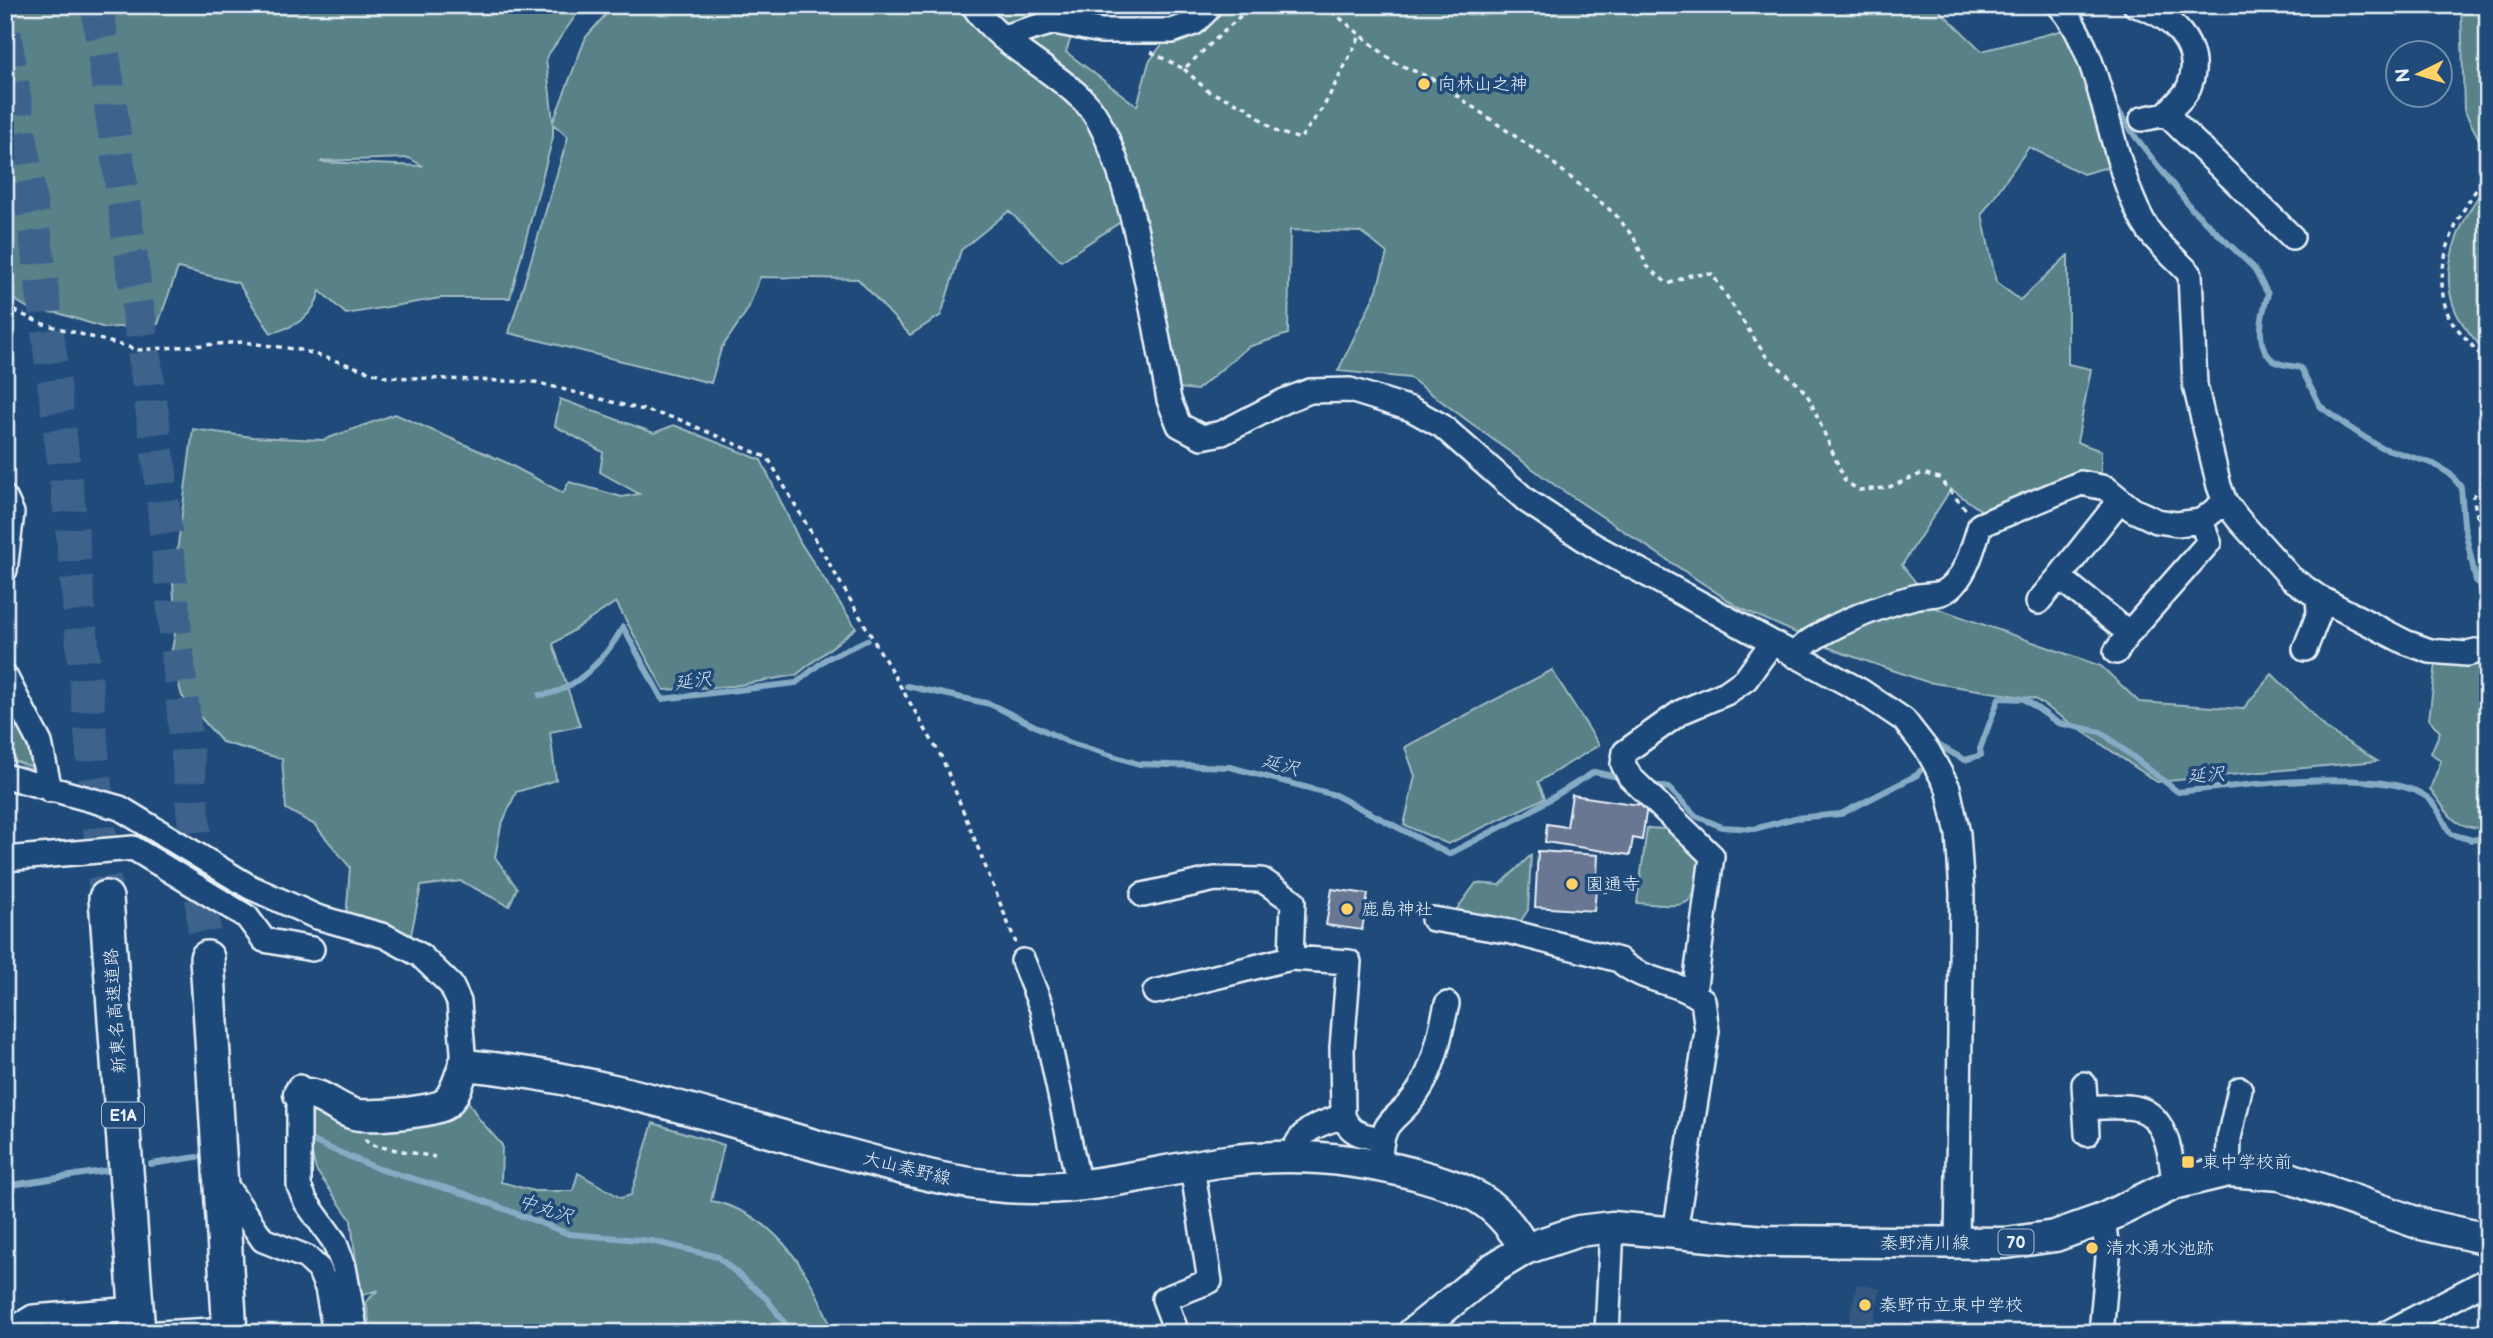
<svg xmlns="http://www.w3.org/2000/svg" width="2493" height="1338" font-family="'Balsamiq Sans','Klee One',sans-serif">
	<rect width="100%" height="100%" fill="#1f4a7a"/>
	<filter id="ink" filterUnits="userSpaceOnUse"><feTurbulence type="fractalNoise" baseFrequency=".0143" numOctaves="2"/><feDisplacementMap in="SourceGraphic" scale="14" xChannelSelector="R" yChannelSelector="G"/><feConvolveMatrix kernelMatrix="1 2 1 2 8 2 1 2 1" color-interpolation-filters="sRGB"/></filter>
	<g filter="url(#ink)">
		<path fill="#365881" d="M1857,1284L1880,1289L1874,1321L1933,1328L1932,1333H1847Z"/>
		<path fill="#598288" stroke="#a0bac0" stroke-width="2" fill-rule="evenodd" d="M5,5H583L546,58L553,122L586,37L614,5H1082L1066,52L1137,106L1149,62L1172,31L1211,5H1934L1982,51L2068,29L2115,165L2083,174L2029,147L1982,214L1996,282L2020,300L2068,255V364L2091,369L2077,442L2101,451V484L1986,514L1951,489L1902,565L1936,608L2101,666L2139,702L2243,709L2272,674L2328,730L2377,761L2157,782L2035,699L1927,682L1837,651L1740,608L1556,486L1410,378L1338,371L1377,290L1387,253L1361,232L1290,230L1288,334L1248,347L1197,390L1168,387L1160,289L1142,208L1061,261L1009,211L961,250L941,315L910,335L858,279L760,277L748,309L721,349L711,383L509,333L568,137L553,124V137L510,298H441L346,314L320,291C313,317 296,327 271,333L238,283L178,268L158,324L105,328L58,313L33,311L5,294V137L27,141L5,133ZM409,158L423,166L321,162L322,161Z
			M2461,5H2488V157L2464,110Z
			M2488,182V356C2478,342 2463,328 2456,312C2436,268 2462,218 2488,182Z
			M560,399L654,433L674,425L761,460L800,542L856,628L796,675L733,686L664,690L616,602L553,644L580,726L550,732L556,780L516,792L501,826L495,857L517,888L509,906L461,881L421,886L410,940L346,919L350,867L315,825L286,809L282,759L222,742L182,696L171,655L176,628L173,583L193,429L253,437L323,440L395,414L505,462L563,493L569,482L622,497L639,494L600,472L603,452L555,426Z
			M2488,477V551L2480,525L2479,486Z
			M2488,640V824L2483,828C2450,828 2449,812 2430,789L2441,761L2431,753L2440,732L2429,719L2436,663Z
			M1552,670L1599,745L1538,782L1545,798L1448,844L1404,825L1415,776L1405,747Z
			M5,692L8,696L35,768L5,758Z
			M1647,828L1668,829L1699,854C1697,910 1691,908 1637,903Z
			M1531,855L1528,910L1519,924L1454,913L1476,883L1500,885Z
			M460,1088L479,1119L502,1145L501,1182L534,1191H573L578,1173L621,1198L631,1195L653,1123L724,1145L711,1201C776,1213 812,1274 833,1333H371L366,1302L378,1290L360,1296L351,1220L316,1170L306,1131V1101L356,1115Z"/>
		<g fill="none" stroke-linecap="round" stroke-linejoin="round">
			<path stroke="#86abc4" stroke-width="6" d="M2113,103L2137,139L2192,209L2253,267L2268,294C2262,314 2253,345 2274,361C2280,365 2293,366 2301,368L2320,406L2350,428L2380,447L2434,464L2450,474L2461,487L2464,525L2476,581L2488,589
				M907,686L990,704L1068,742L1139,764L1230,767L1335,795L1449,854L1524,815L1594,772L1623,778
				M540,695C575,693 607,656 623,627L662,699L796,683L826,659L867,640
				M1936,744L1965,760L1981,755L1980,749L1999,698L2024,699L2058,723L2101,732L2178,792C2231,787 2387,765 2428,798C2438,806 2444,823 2451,834L2472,840L2488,837
				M1648,784L1669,788L1696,816L1722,827L1754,829L1795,818L1841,814L1917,775L1920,771
				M310,1140L379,1169L466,1194L569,1234L652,1241L718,1257L767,1299L792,1333
				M151,1164L197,1157
				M5,1186L109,1170"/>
		</g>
		<path fill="#6b7792" stroke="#e8f1f8" stroke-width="2" d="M1572,795L1647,806L1642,840L1633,838L1630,855L1545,842L1547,824L1567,827Z
			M1538,851L1598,855L1597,876L1608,877L1607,892L1596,891L1594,911L1535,907Z
			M1332,889L1368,894L1362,930L1326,925Z"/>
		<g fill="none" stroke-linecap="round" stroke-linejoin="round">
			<path stroke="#3d638d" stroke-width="33" stroke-dasharray="33 17" stroke-linecap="butt" d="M97,5L160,471L207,958
				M5,33L35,231L71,521L106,898"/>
			<g stroke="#e8f1f8" stroke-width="28">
				<path id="minor" d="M973,5C1000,47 1052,67 1086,103C1129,149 1156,333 1169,400L1179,425L1202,437L1222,433L1284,401L1310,391L1350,390L1411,409L1442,426L1527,501L1593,545L1861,691L1904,720L1928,751L1948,788L1958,834L1962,893L1957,1244
					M2059,5C2106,56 2109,172 2149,231C2160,246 2177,260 2190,274L2195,385L2219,486L2225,502L2239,520L2291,578L2318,597L2405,642L2430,651L2467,654L2488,649
					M2135,5C2170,14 2204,46 2190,84C2187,95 2174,105 2166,114L2292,237
					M1003,37L1054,22L1101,31H1172L1194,23L1207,10V5
					M2142,119L2166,114
					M5,498L12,513L5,570
					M2120,500L2059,577L2129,633L2209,542L2201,521
					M2038,602L2059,577
					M2305,649L2319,613L2318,597
					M2116,652L2129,633
					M1795,656C1808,632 1886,604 1914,597C1930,593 1942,598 1954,584C1968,569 1974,544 1980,525L2081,483L2106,488L2133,510L2157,521L2177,524L2201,521L2225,502
					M5,676L40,743L50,790
					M5,776L120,808L250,887L317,917L385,936L420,955L451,985L459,1002L464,1065
					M5,859L133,848L247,917L264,940L312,949
					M1143,895L1215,879L1262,880L1293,901L1291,958
					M1433,919L1511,932L1619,960C1643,983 1678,980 1703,1000L1707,1031L1675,1232
					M1023,961L1042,1009L1079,1186
					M1155,992L1291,958L1349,962L1342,1048L1343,1116
					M1694,993L1712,856L1630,777L1623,764L1625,752L1681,712L1726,693L1746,679L1771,644
					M2084,1084L2087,1134
					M299,1087V1186L306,1202L334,1241L344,1267L356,1333
					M2086,1107C2102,1108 2127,1104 2142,1110C2168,1120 2172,1161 2174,1184
					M1292,1156C1300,1128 1318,1125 1343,1116C1350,1134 1362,1135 1380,1139
					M1380,1165C1380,1111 1398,1126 1421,1087C1436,1062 1440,1032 1447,1004
					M2228,1171L2229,1138L2240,1089
					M222,1180L263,1240L306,1257L319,1269L327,1288L335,1333
					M7,1333L33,1317L136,1309
					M159,1333L230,1329
					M1177,1333L1164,1299L1210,1281L1192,1167
					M1607,1333L1612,1227
					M2101,1333L2108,1257L2103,1219
					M2387,1333L2488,1280"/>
			</g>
			<g stroke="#e8f1f8" stroke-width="35">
				<path id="major" d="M299,1094C322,1091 333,1108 354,1114C366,1118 435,1112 445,1104C455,1095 460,1078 464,1065C590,1076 711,1116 832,1150C900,1168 969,1190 1040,1188C1103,1187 1165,1169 1227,1161C1291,1152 1353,1158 1415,1174C1468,1189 1497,1199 1525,1249
					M1413,1333L1492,1269L1525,1249L1579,1231L1612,1227L1764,1241L2006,1243L2055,1236L2103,1219L2174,1184L2228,1171L2281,1175L2421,1224L2488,1239"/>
			</g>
			<g stroke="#e8f1f8" stroke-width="38">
				<path id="highway" d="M106,898L138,1333
					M207,958L230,1333"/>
			</g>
			<path stroke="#e8f1f8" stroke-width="3.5" stroke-dasharray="5 5" stroke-linecap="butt" d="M1324,5L1395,63L1431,78L1548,159L1615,214L1634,238L1647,266L1668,284L1690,275L1712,274L1765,355L1799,385L1809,398L1845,481L1859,490L1887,488L1923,473L1939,478L1967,511
				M1151,52L1184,69L1252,5
				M1184,69L1208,91L1246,107L1275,131L1300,139L1324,106L1360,36
				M2488,174C2459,210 2429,267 2448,314C2452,326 2479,351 2488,365
				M5,306L40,323L139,350L243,342L301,350L387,377L535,382L678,419L768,458L942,758L1016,943
				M2488,478L2473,497L2488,566
				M365,1139L370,1145L435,1157"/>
			<use href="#minor" stroke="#1f4a7a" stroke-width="23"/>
			<use href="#major" stroke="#1f4a7a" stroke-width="30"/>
			<use href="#highway" stroke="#1f4a7a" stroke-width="33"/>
		</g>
	</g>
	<g fill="#ffd166" stroke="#1f4a7a" stroke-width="2.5">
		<circle cx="1424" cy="84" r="7"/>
		<circle cx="1572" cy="884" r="7"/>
		<circle cx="1347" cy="909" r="7"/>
		<rect x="2181" y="1155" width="14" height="14" rx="3.5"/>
		<circle cx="2092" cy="1248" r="7"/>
		<circle cx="1865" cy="1305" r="7"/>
	</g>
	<g text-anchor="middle" stroke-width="7" stroke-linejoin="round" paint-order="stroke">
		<g fill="#1f4a7a" stroke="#acbfd2" stroke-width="2">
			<rect x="102" y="1102.5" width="42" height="25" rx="5"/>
			<rect x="1998.5" y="1229.5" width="35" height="25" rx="5"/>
		</g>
		<g font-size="16" font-weight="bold" fill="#e8f1f8">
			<text x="123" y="1121">E1A</text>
			<text x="2016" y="1248">70</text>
		</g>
		<g font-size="18" fill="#e8f1f8" stroke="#1f4a7a" text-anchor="start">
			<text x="1438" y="90">向林山之神</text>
			<text x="1586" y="890">園通寺</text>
			<text x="1361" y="915">鹿島神社</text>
			<text x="2202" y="1168">東中学校前</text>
			<text x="2106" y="1254">清水湧水池跡</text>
			<text x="1879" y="1311">秦野市立東中学校</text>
		</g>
		<g font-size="18" fill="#e8f1f8" stroke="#1f4a7a">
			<text transform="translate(115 1011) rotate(-94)" y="6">新東名高速道路</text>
			<text transform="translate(907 1168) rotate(14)" y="6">大山秦野線</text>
			<text x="1925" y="1249">秦野清川線</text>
		</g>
		<g font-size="19" font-style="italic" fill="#d0dfeb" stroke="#1f4a7a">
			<text transform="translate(693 680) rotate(-7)" y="7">延沢</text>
			<text transform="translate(1281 764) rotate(15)" y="7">延沢</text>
			<text transform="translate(2206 774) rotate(-4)" y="7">延沢</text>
			<text transform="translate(546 1208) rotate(18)" y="7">中丸沢</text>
		</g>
	</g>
	<rect width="2493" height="1338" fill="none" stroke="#1f4a7a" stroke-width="28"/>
	<rect x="14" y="14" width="2465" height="1310" fill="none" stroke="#e8f1f8" stroke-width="2.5" filter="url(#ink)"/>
	<g transform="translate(2419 74) rotate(265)"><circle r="33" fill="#1f4a7a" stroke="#6f8dac" stroke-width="2"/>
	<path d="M0-5L12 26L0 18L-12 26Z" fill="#ffd166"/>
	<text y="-10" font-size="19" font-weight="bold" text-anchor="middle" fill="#e8f1f8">N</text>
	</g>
</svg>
